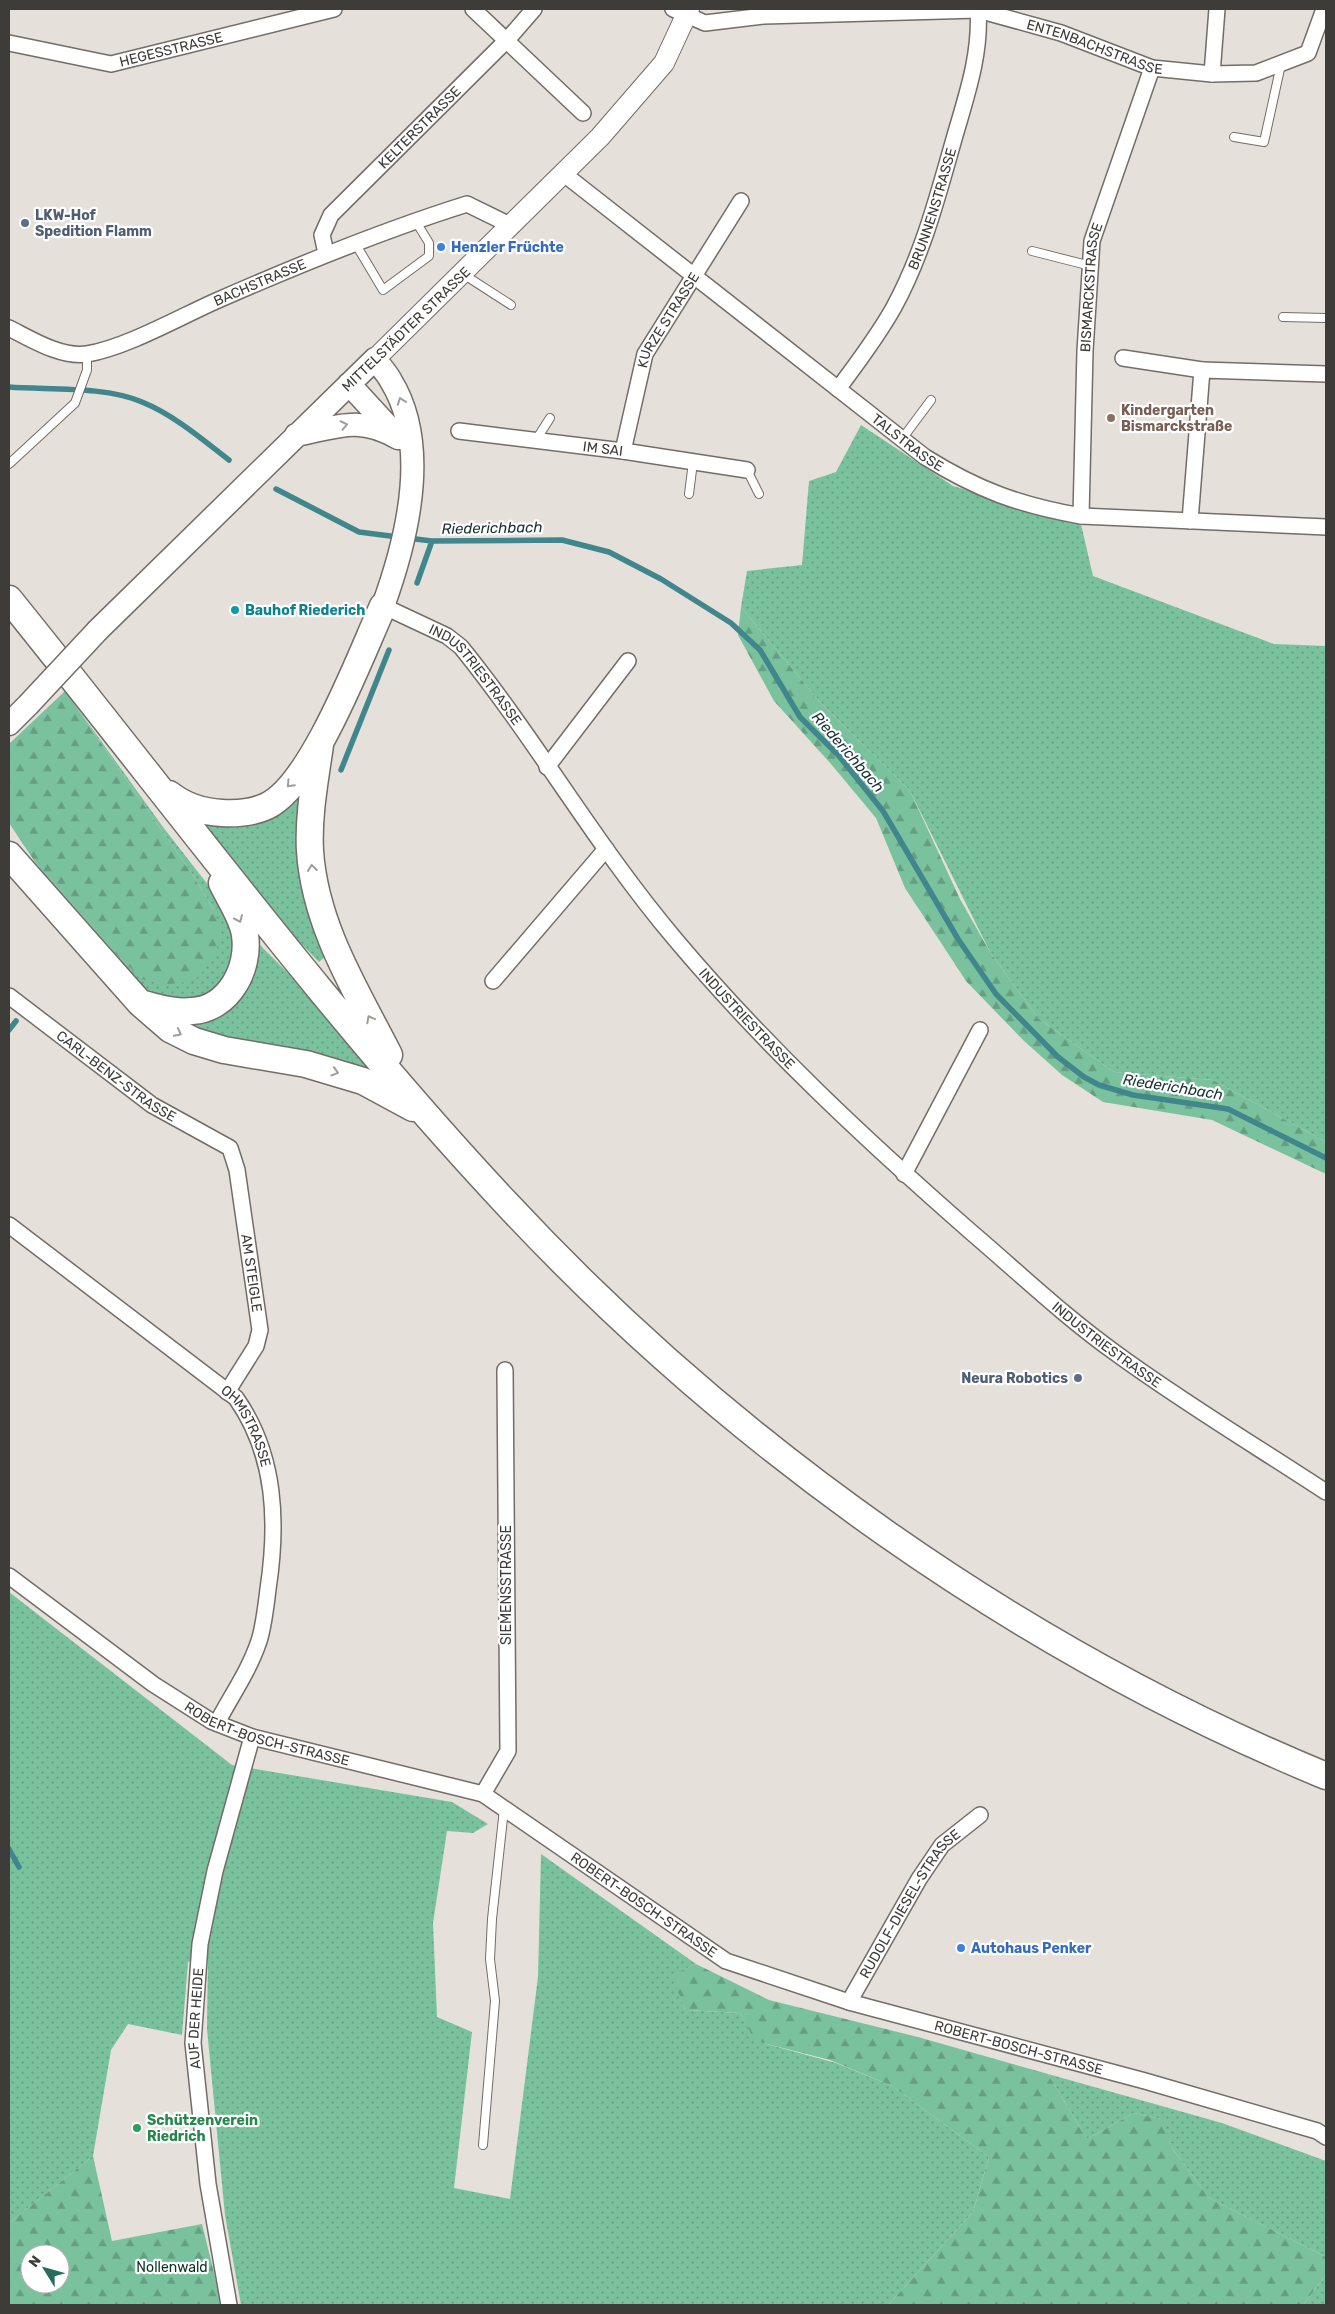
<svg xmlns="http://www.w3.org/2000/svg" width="1335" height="2314" font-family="Rubik,sans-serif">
	<defs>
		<pattern id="grass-dots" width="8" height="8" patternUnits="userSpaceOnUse" patternTransform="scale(1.25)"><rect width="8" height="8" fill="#7ac29d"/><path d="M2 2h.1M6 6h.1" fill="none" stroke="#659f81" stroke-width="1.8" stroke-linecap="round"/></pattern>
		<pattern id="forest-firs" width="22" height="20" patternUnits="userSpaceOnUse" patternTransform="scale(1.25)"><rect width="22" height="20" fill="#7ac29d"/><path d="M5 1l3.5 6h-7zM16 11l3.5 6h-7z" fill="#659f81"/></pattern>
	</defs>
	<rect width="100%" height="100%" fill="#e6e0da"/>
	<path fill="url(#grass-dots)" d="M861,425L953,486L1081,524L1093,576L1274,644L1326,646V1142L1213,1080L1114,1072L1038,1018L990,952L910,791L820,702L741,607L747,571L802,565L809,481L836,472Z
		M65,691L163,827L219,899L235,936L233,964L220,988L197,1001L154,996L141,988L70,908L35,862L119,957L143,979L214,910L194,877Z
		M299,788L326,956L319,962L282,924L203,826V819Z
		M258,943L300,985L370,1070L367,1073L209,1037L185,1021Z
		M9,1592L232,1765L452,1802L488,1824L473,1833L447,1831L433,1923L437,2017L472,2032L454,2188L510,2199L538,1977L541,1854L696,1964L673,1975L685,2010L740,2013L756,2041L836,2063L892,2086L989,2157L973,2212L888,2305H241L225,2215L207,2029L208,1954L188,1962L182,2035L128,2024L111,2050L93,2156L9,2223Z
		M1048,2074L1222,2123L1326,2161V2257L1209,2198L1172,2148L1161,2119L1134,2113L1087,2139Z
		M1326,2275V2305H1303Z"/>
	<path fill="url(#forest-firs)" fill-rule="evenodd" d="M741,607L820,702L910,791L960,899L990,952L1038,1018L1114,1072L1213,1080L1326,1142V1174L1212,1120L1103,1102L1062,1075L1023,1040L966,981L905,888L876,818L831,764L774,701L738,635Z
		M65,691L194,877L214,910L220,929L219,941L215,953L200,976L192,981L164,985L142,979L119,957L35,862L9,823V744Z
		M696,1964L769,2000L918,2037L1048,2074L1087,2139L1134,2113L1162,2119L1172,2148L1209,2198L1326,2257V2275L1303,2305H888L973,2212L989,2157L892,2086L830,2060L755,2041L740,2013L685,2010L672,1975Z
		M93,2156L112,2241L202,2224L222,2305H9V2223ZM30,2254H60V2284H30Z"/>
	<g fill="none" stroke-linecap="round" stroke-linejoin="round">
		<path stroke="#41868c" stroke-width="5.5" d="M9,387C50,390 105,386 142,402C174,415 202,439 229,460
			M276,489L359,532L398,537
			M407,538L432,541L562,540L609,552L661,579L731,623L760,650L800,717L839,756L883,811L958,939L996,994L1058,1057L1084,1077L1099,1085L1133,1095L1228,1109L1326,1158
			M417,583L432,541
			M341,770L389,650
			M9,1030L16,1021
			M9,1849L19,1867"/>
		<g stroke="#736d68" stroke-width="10">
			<path id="service" d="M1234,137L1264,142L1280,69
				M355,243L383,290L429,256V243L415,220
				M1032,251L1091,266
				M463,274L511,305
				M1283,317L1326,318
				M902,439L931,400
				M536,440L550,418
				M9,464L75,403L87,370V354
				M747,470L759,494
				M689,494L693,462
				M483,2145L495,2001L490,1959L492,1919L504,1809"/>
		</g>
		<g stroke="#736d68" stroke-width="18">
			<g id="minor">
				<path d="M473,9L583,113"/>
				<path id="s1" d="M673,9L705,23L764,16L978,10L1061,33L1152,68L1212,74L1256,73L1308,53L1324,9"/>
				<path id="s2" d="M9,43L111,64L334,9"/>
				<path d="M1212,74L1217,9"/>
				<path id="s3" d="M564,174L925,457C978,490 1019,505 1081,516L1326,527"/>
				<path id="s4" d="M326,253L322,235L331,215L507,40L534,9"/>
				<path id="s5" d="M9,328C31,339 61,358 87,354C125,348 180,317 216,301C298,265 381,231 467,204L512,226"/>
				<path d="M1123,358L1202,370"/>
				<path id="s6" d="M838,389C858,362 878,336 894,307C924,252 939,191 956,132C968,91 981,52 978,9"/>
				<path id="s7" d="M459,431L623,451L747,470"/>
				<path id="s8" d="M623,451L645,354L741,201"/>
				<path id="s9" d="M1081,516L1085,351L1092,241L1152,68"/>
				<path d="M1190,521L1202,370L1326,374"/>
				<path id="s10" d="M383,606L447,636L461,647C537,741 597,847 675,939C764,1045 867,1141 971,1232C1019,1273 1065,1317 1117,1354C1184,1403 1256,1446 1326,1492"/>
				<path d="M547,767L628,661"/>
				<path d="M493,981L606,849"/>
				<path id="s11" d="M9,996L152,1105L230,1148L237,1170L260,1330L256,1346L227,1392"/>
				<path d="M904,1174L980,1030"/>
				<path id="s12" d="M9,1225L236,1398C276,1455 278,1523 268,1589C266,1606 264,1625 259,1641C249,1671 231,1696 217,1723"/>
				<path id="s13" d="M9,1576L153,1684L211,1721L252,1737L483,1794L726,1961L849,2002L1145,2081L1317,2131L1326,2137"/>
				<path d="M483,1794L508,1751L505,1370"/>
				<path id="s14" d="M849,2002L919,1879L942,1845L980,1815"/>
				<path id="s15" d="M229,2305L208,2184L193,2043L200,1944L215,1871L252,1737"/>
			</g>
		</g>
		<g stroke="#736d68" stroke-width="22">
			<path id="tertiary" d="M375,359L600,137L664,63L689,9"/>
		</g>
		<g stroke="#736d68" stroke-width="25">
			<path id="secondary" d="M349,384L394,433
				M296,435C337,427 359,415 398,438
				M98,630L375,359C380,366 387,373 391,381C431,446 407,540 383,606
				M9,724L28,705"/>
		</g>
		<g stroke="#736d68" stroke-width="29">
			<path id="trunk" d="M9,599C173,802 328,1013 506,1203C732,1446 1020,1650 1326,1776
				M320,745C315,780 308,816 310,851C315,926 356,990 389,1055
				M169,794C184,806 203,812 222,813C238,814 252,813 267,806C313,784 361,654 383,606
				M9,855L140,1003L170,1029L194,1041L224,1050L306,1064L363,1081L413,1108
				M143,1004C160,1008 175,1013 192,1011C229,1009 250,968 245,935C243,918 229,898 222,883"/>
		</g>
		<use href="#service" stroke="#fff" stroke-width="8"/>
		<use href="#minor" stroke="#fff" stroke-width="15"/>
		<use href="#tertiary" stroke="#fff" stroke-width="20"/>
		<use href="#secondary" stroke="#fff" stroke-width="22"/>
		<use href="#trunk" stroke="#fff" stroke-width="26"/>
		<g stroke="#736d68" stroke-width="25" stroke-linecap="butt">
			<path id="secondary-bridge" d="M28,705L98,630"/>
		</g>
		<use href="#secondary-bridge" stroke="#fff" stroke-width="22"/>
	</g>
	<defs><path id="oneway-chevron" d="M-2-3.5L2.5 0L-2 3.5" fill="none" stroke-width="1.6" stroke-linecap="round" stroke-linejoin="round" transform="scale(1.25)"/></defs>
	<g stroke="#9e9e9c">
		<use href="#oneway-chevron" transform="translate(401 401) rotate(-110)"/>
		<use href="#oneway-chevron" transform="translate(344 425) rotate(-12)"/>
		<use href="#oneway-chevron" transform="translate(290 784) rotate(133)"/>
		<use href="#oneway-chevron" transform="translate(312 868) rotate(-97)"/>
		<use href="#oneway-chevron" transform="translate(239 919) rotate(66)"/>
		<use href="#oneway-chevron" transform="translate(370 1019) rotate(-118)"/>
		<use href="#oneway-chevron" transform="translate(178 1033) rotate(28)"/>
		<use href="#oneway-chevron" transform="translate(335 1072) rotate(17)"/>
	</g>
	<g fill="#5c6f8a" stroke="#fff" stroke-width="2">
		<circle cx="25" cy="223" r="5"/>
		<circle cx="1078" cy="1378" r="5"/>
	</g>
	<g fill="#3f7fe0" stroke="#fff" stroke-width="2">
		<circle cx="441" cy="247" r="5"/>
		<circle cx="961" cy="1948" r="5"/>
	</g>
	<circle fill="#8d6e63" stroke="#fff" stroke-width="2" cx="1111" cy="418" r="5"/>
	<circle fill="#0f9aa8" stroke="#fff" stroke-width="2" cx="235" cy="610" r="5"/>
	<circle fill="#2e9e5b" stroke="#fff" stroke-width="2" cx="137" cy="2128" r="5"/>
	<g text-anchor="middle" stroke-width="4.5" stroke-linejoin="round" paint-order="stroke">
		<g font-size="14" fill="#3e3c39" stroke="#fff">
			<text dy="5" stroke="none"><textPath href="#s1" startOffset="431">ENTENBACHSTRASSE</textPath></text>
			<text dy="5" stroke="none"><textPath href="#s2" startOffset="166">HEGESSTRASSE</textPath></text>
			<text dy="5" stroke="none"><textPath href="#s4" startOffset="165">KELTERSTRASSE</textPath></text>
			<text dy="5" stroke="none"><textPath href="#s6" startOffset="205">BRUNNENSTRASSE</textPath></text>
			<text dy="5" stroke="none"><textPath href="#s5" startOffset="271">BACHSTRASSE</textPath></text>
			<text dy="5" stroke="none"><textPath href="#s9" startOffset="229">BISMARCKSTRASSE</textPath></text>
			<text dy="5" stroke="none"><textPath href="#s8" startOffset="140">KURZE STRASSE</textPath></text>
			<text transform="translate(406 329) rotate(-44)" y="5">MITTELSTÄDTER STRASSE</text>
			<text dy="5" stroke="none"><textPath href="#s3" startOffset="436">TALSTRASSE</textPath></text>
			<text dy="5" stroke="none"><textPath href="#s7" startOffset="145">IM SAI</textPath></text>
			<text dy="5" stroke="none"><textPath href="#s10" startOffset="118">INDUSTRIESTRASSE</textPath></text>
			<text dy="5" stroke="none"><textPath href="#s10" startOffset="558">INDUSTRIESTRASSE</textPath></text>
			<text dy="5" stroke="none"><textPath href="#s11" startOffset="134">CARL-BENZ-STRASSE</textPath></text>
			<text dy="5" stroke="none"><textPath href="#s11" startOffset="396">AM STEIGLE</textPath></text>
			<text dy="5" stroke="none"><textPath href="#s10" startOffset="1044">INDUSTRIESTRASSE</textPath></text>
			<text dy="5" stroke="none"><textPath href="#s12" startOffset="315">OHMSTRASSE</textPath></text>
			<text transform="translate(506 1585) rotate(-90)" y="5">SIEMENSSTRASSE</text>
			<text dy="5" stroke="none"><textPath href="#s13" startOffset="306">ROBERT-BOSCH-STRASSE</textPath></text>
			<text dy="5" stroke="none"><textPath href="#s13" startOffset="726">ROBERT-BOSCH-STRASSE</textPath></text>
			<text dy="5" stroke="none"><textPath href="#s14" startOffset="116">RUDOLF-DIESEL-STRASSE</textPath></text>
			<text dy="5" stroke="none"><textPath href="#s15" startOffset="289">AUF DER HEIDE</textPath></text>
			<text dy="5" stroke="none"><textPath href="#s13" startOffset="1131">ROBERT-BOSCH-STRASSE</textPath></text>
		</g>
		<g font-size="14" font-weight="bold" fill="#4e5e75" stroke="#fff" text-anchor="start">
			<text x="35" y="220">LKW-Hof<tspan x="35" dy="16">Spedition Flamm</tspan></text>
			<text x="1068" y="1383" text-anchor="end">Neura Robotics</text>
		</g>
		<g font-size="14" font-weight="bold" fill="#366cbe" stroke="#fff" text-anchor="start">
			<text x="451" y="252">Henzler Früchte</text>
			<text x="971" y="1953">Autohaus Penker</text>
		</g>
		<g font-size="14" font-weight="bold" fill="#785e54" stroke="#fff" text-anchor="start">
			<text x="1121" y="415">Kindergarten<tspan x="1121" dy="16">Bismarckstraße</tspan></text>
		</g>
		<g font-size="14" font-weight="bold" fill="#0d838f" stroke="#fff" text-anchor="start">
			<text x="245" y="615">Bauhof Riederich</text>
		</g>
		<g font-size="14" font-weight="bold" fill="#27864d" stroke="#fff" text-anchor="start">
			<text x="147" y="2125">Schützenverein<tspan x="147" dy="16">Riedrich</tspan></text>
		</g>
		<g font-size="14" fill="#063220" stroke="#fff">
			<text x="172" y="2272">Nollenwald</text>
		</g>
		<g font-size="15" font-style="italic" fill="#1a3133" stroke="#fff">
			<text transform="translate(492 528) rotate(-1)" y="5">Riederichbach</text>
			<text transform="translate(848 752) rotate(49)" y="5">Riederichbach</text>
			<text transform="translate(1173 1087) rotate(9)" y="5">Riederichbach</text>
		</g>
	</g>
	<rect width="1335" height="2314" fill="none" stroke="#3e3c39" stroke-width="20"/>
	<g transform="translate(45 2269) rotate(307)"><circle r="24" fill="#ffffff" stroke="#b2b1b0"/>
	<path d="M0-4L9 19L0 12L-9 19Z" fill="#266c5f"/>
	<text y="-8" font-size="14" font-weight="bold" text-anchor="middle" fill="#3e3c39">N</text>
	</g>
</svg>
